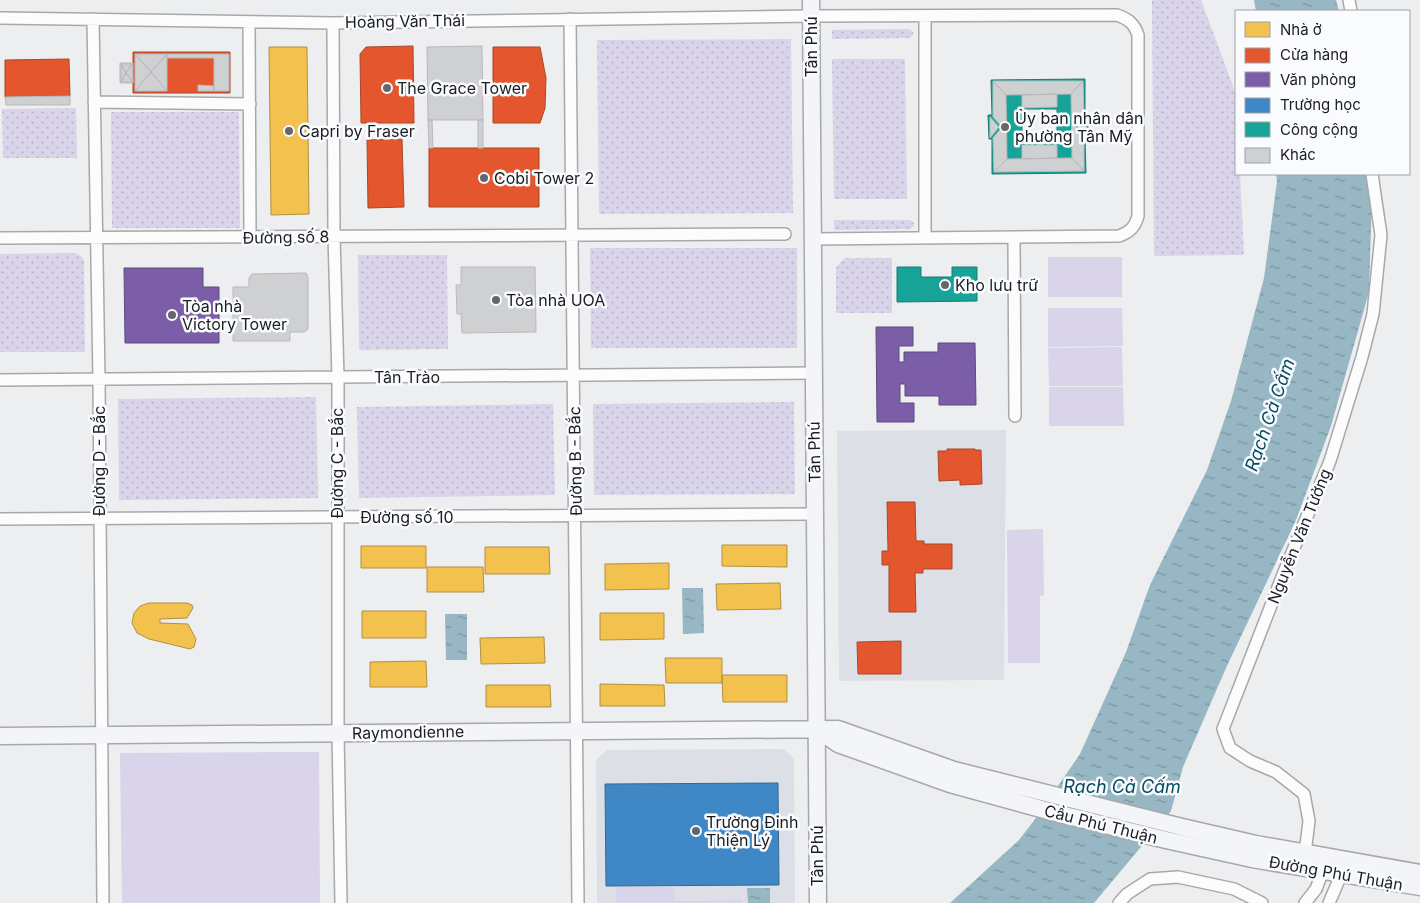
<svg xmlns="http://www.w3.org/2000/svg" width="1420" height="903" font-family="Inter,sans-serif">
	<defs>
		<pattern id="grass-dots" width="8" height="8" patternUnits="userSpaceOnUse" patternTransform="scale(1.25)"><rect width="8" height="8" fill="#d9d4ea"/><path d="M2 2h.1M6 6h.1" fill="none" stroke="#bab6c8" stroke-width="1.8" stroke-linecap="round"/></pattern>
		<pattern id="water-ripples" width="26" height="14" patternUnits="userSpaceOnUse" patternTransform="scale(1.25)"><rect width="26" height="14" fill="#96b7c3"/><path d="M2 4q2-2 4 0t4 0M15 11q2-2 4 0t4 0" fill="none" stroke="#7a949e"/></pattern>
	</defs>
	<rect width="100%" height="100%" fill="#edeef0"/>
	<path fill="#dce0e6" d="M1006,430L1004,680L839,681L837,431Z
		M783,749L794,758L795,903H597L596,760L607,750Z"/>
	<path fill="url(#grass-dots)" d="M1152,0H1201L1236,94V174H1240L1244,255L1154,256Z
		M910,29L914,34L910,38L832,39V30Z
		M791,39L793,213L599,214L597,40Z
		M832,59H905L907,199H834Z
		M76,108L77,158H3L2,109Z
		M111,112H239L240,228H112Z
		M834,220H910L914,223V226L910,229L834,230Z
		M590,248H797V348H591Z
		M75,253L81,256L84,261L85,352H0V254Z
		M358,255H447L448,349L359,350Z
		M845,258H892V313H836V267Z
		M316,397L318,498L119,500L118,399Z
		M794,402L795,494L594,495L593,404Z
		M553,404L555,495L359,498L357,407Z"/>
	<path fill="#d9d4ea" d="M1048,257H1122V297H1048Z
		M1048,308H1122L1123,346L1048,347Z
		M1122,347L1123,386H1049L1048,348Z
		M1049,387H1123L1124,426H1049Z
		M1043,529L1044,595L1040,596V663H1008L1007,530Z
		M319,752L320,903H122L120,753Z
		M616,887H674L675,901L742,900V903H616Z"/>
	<path fill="url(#water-ripples)" d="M1254,0H1336L1339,11H1256Z
		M1276,174H1368L1372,195L1369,292L1331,426L1296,520L1226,668L1183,767L1171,811L1094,903H950L1019,840L1036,818L1080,754L1126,652L1150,585L1207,470L1231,401L1264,278L1277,181Z
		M682,588H703L704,633L683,634Z
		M467,614V660H446L445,614Z
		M747,888H770V903H748Z"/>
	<path fill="#f2c14e" stroke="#b29040" d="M269,47H307L309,214L271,215Z
		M722,545H787V567L722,566Z
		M361,546H426V568H361Z
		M485,547H549L550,574H485Z
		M669,563V589L605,590V564Z
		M427,567H483L484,592H427Z
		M780,583L781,609L717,610L716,584Z
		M149,603H187L192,605L193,608L187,618L160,619V623L188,624L196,639L194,647L190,649L149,639L137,633L132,623L134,613L140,606Z
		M362,611H426V638H362Z
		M600,613H664V639L600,640Z
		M544,637L545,663L481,664L480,638Z
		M665,658H722V683H666Z
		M426,661L427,687H370V662Z
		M722,675H787V702H723Z
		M600,684L664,685L665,706H600Z
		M486,685H550L551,707H486Z"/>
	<path fill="#e4572e" stroke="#a84629" d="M413,46L414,123H361L360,54L366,47Z
		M493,47H540L546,78L545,108L540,123H493Z
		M133,52H230V93H133Z
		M69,59L70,96L5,97V60Z
		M402,139L404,207L368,208L367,140Z
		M429,148H539V207H429Z
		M947,449H975V450H981L982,484L960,485V480L939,481L938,451H947Z
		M887,502H915L916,541H924V544H952V569H923V573H915L916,612H889V565H882V551H888Z
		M901,641V674H858L857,642Z"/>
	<path fill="#7b5ea7" stroke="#5e4a7e" d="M124,268H203V287H219V343H125Z
		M876,327H913V346H899V362H904V352H938V343H975L976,405H939V396H905V384H900V403H914V422H877Z"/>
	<path fill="#3f88c5" stroke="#346893" d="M778,783L779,885L606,886L605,784Z"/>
	<path fill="#17a398" stroke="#187b73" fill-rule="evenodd" d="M1085,79V114H1088V138H1085L1086,173L992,174V139H989L988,115H992L991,80ZM1022,109H1057V144H1022Z
		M897,267H921V277H952V267H977V301L897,302Z"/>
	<path fill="#cfd0d1" stroke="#b9b9bb" d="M482,46L483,120H428L427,47Z
		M135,54L151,72L135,91Z
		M135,54H167L151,72Z
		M167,54V91L151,72Z
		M167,54H229V91H214V58H167Z
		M120,63H133V83H120Z
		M121,64L126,73L121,82Z
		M121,64H132L126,73Z
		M132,64L133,82L126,73Z
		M151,72L167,91H135Z
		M126,73L133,82H121Z
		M993,81L1006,95L1007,159L994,172L993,138L1002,127L993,117Z
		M993,81H1083L1071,94L1006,95Z
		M1083,81L1084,116L1075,126L1084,136V171L1072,158L1071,94Z
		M198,85L214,86V91H198Z
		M1057,94V107L1022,108V95Z
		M70,96V105H6L5,97Z
		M1086,116V136L1077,126Z
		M990,117L999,127L990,138Z
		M428,120H432L433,148H429Z
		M478,120H483V148H478Z
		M1022,145H1057V158L1022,159Z
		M1072,158L1084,171L994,172L1007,159Z
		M461,267H535L536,332L462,333L461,314H457L456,285H461Z
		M306,273L308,277V329L304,332H290V341H233V287H249V278L252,274Z"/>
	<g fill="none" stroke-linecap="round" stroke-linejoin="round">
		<g stroke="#a7a8a9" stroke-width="14">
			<path id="street" d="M1349,0L1351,11
				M0,18L333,23L811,16L1117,15C1128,19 1134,23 1138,35V216C1135,227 1130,232 1119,236L812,239
				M93,19L99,379L103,903
				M570,19L578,903
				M249,22L250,238
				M333,23L334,236L338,377V733L341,903
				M94,102L250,104
				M0,238L785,234
				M925,238V17
				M1014,238L1015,416
				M0,380L813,373
				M0,519L814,514
				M1305,853L1309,821L1304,794L1276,772L1250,761L1230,748L1223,729L1284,572L1330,461L1362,357L1373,314L1381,235L1372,174
				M1119,903L1127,894L1150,879L1178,877L1234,889L1262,903
				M1305,903L1316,889L1325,865
				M1329,903L1344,868"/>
		</g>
		<g stroke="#a7a8a9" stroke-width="19">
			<path id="secondary" d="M811,0L818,903
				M816,729L838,744L950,784L1052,812L1166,840L1252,859L1420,887
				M0,736L838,729L954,770L1182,827L1256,844L1420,873"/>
		</g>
		<use href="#street" stroke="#fcfcfd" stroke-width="11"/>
		<use href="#secondary" stroke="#f4f5f8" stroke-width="16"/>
	</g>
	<g fill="#656668" stroke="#f9fbfe" stroke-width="2">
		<circle cx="387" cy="88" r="5"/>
		<circle cx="1005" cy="127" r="5"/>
		<circle cx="289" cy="131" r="5"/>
		<circle cx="484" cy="178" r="5"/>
		<circle cx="945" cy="285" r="5"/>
		<circle cx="496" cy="300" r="5"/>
		<circle cx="172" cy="315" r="5"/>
		<circle cx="696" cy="831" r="5"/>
	</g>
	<g text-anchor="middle" stroke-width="5" stroke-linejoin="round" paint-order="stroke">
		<g font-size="16" fill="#1c1d1e" stroke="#f9fbfe">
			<text transform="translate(405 21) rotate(-1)" y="6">Hoàng Văn Thái</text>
			<text transform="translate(811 47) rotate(-90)" y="6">Tân Phú</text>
			<text transform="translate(286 237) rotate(-1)" y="6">Đường số 8</text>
			<text x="407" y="383">Tân Trào</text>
			<text transform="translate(814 452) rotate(-91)" y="6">Tân Phú</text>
			<text transform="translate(99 461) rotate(-90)" y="6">Đường D - Bắc</text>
			<text transform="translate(575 461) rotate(-91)" y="6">Đường B - Bắc</text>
			<text transform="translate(337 463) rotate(-90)" y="6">Đường C - Bắc</text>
			<text x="407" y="523">Đường số 10</text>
			<text transform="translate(1299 536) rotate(-68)" y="6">Nguyễn Văn Tưởng</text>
			<text transform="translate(408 732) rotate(-1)" y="6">Raymondienne</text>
			<text transform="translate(1101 824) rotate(14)" y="6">Cầu Phú Thuận</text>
			<text transform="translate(817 856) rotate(-90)" y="6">Tân Phú</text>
			<text transform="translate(1336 873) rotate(10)" y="6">Đường Phú Thuận</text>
		</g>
		<g font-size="16" fill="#1c1d1e" stroke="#f9fbfe" text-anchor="start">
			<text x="397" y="94">The Grace Tower</text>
			<text x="1015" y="124">Ủy ban nhân dân<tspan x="1015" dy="18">phường Tân Mỹ</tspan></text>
			<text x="299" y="137">Capri by Fraser</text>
			<text x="494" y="184">Cobi Tower 2</text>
			<text x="955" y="291">Kho lưu trữ</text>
			<text x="506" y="306">Tòa nhà UOA</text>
			<text x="182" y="312">Tòa nhà<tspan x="182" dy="18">Victory Tower</tspan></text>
			<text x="706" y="828">Trường Đinh<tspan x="706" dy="18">Thiện Lý</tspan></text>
		</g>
		<g font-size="18" font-style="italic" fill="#064b5e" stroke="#f9fbfe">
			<text transform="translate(1270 415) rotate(-71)" y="6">Rạch Cả Cấm</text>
			<text x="1122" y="793">Rạch Cả Cấm</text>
		</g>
	</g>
	<rect x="1235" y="10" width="175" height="165" fill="#f9fbfe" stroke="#a1a2a4"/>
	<rect x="1245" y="22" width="25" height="15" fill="#f2c14e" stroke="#a1a2a4"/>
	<text x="1280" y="35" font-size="15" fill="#1c1d1e">Nhà ở</text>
	<rect x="1245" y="48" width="25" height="15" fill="#e4572e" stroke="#a1a2a4"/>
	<text x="1280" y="60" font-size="15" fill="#1c1d1e">Cửa hàng</text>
	<rect x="1245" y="72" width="25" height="15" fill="#7b5ea7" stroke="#a1a2a4"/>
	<text x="1280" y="85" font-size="15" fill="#1c1d1e">Văn phòng</text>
	<rect x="1245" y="98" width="25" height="15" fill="#3f88c5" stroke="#a1a2a4"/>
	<text x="1280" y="110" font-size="15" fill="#1c1d1e">Trường học</text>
	<rect x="1245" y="122" width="25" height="15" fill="#17a398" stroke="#a1a2a4"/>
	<text x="1280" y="135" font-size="15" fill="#1c1d1e">Công cộng</text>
	<rect x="1245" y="148" width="25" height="15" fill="#cfd0d1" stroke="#a1a2a4"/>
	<text x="1280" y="160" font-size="15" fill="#1c1d1e">Khác</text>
</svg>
